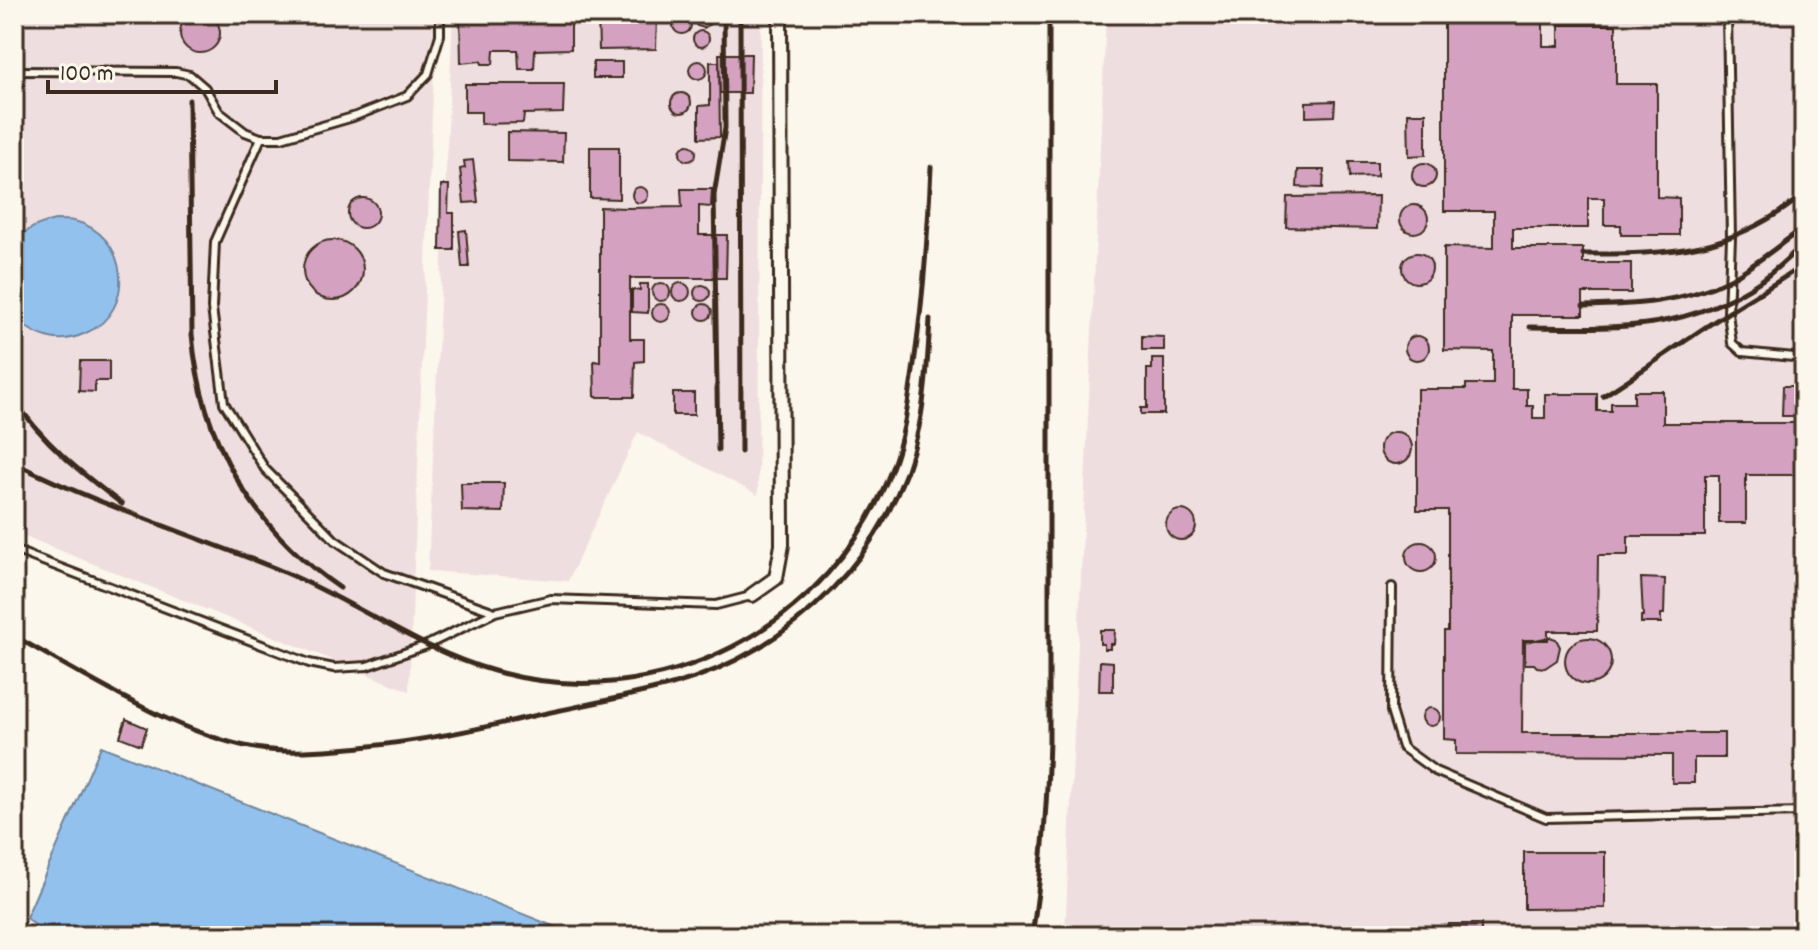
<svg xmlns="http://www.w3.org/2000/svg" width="1818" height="950" font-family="Dekko,sans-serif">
	<rect width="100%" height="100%" fill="#fbf7ec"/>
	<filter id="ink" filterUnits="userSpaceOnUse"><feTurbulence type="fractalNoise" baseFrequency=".0125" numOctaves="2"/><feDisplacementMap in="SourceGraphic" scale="16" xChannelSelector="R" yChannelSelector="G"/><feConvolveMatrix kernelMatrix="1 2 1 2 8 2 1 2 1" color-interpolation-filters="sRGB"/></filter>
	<g filter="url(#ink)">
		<path fill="#efdedf" d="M14,14H436L409,691L14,532Z
			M453,14H761L758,495L638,432L568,581L428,571Z
			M1106,14H1804V936H1065Z"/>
		<path fill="#93c1ee" stroke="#70859b" stroke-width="2" d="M55,220C61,220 68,220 74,221C128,233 138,311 86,333C75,338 62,341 50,338C35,334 23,327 14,315V244C25,229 38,224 55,220Z
			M101,746L578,936H49L26,918Z"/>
		<path fill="#d4a2c0" stroke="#3b2a1e" stroke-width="2" d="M180 33a20 20 0 1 1 40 0a20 20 0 1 1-40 0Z
			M252,14L246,19L236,23L229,21L220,14Z
			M460,14H571V49L535,50L534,69H519L518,50H494L493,64H482L481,61L461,63Z
			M598,14H657L656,49L599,50Z
			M694,14H709L711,19L710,24L704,28L697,26L693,21Z
			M1444,14H1543V46H1559V25H1616V84H1657V197L1679,198V235H1621V225H1604V198H1588V228H1513V248H1583V263H1631V293H1583V315H1512V389H1527V406H1533V418H1545V394H1597V411H1611V403H1634V391H1663V423H1804V475H1746V523H1719V475H1705V536H1628V555H1598L1597,631H1548V640H1523L1522,733H1724V758H1694V783H1672V755L1456,754V740L1444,739V631H1448V510H1417V389H1466V384H1493V351L1444,350V247L1494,248V211H1444Z
			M1670,14H1714V21L1671,22Z
			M673 25a9 9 0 1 1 18 0a9 9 0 1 1-18 0Z
			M693 39a8 8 0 1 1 16 0a8 8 0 1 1-16 0Z
			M719,54H751L750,93H720Z
			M689 70a9 9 0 1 1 18 0a9 9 0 1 1-18 0Z
			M593,62H622V78H593Z
			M710,62H719L720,137L699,138V106L710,105Z
			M465,84H564L563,113L524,114L523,123L481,124V112H465Z
			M671 103a10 10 0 1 1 20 0a10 10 0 1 1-20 0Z
			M1335,101L1334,116L1306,117V102Z
			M1408,113H1426V155L1409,156Z
			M507,132L564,133L563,162L507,161Z
			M680 153a8 8 0 1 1 16 0a8 8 0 1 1-16 0Z
			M590,147H619V199L590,198Z
			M473,160L478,202L464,203L460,169L465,168L464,161Z
			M1349,162H1377V176L1350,177Z
			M1412 175a12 12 0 1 1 24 0a12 12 0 1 1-24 0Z
			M1298,170H1324L1323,188L1297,187Z
			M441,185H449L448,213H454V250H440Z
			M632 195a8 8 0 1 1 16 0a8 8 0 1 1-16 0Z
			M681,189H712L711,207L699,206V235H727L726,278H630V339H644V361L635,362L634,397H595L594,361L600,362V207L627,208L682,207Z
			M1378,196L1377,229L1286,227L1287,197Z
			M348 213a15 15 0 1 1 30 0a15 15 0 1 1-30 0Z
			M1400 219a14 14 0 1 1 28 0a14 14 0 1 1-28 0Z
			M466,230L469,267H462L459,231Z
			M303 270a30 30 0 1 1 60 0a30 30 0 1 1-60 0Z
			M1402 268a15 15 0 1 1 30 0a15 15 0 1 1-30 0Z
			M652 292a9 9 0 1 1 18 0a9 9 0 1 1-18 0Z
			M672 292a9 9 0 1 1 18 0a9 9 0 1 1-18 0Z
			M640,284H648V313L632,312V290H640Z
			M694 293a8 8 0 1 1 16 0a8 8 0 1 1-16 0Z
			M696 312a8 8 0 1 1 16 0a8 8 0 1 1-16 0Z
			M652 313a9 9 0 1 1 18 0a9 9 0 1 1-18 0Z
			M1405 348a12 12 0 1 1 24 0a12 12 0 1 1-24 0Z
			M1142,336L1164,337V350H1142Z
			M1152,359H1164V414H1141V408H1147V369H1152Z
			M80,361H109V381H95V392L79,391Z
			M1783,386H1804V416H1782Z
			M673,393H694V415H673Z
			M1380 448a16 16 0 1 1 32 0a16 16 0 1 1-32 0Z
			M461,483H504L503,512L462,511Z
			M1166 525a15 15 0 1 1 30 0a15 15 0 1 1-30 0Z
			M1406 557a15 15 0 1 1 30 0a15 15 0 1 1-30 0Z
			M1641,578L1665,579L1664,614H1661V623H1641V616H1643Z
			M1100,630H1115L1114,644H1110V649H1104V644H1100Z
			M1550,637L1556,639L1560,647L1557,660L1545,668L1537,667L1534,664H1525V642Z
			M1565 661a23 23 0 1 1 46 0a23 23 0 1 1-46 0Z
			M1100,661L1113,662V691H1099Z
			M1422 717a9 9 0 1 1 18 0a9 9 0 1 1-18 0Z
			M126,719L147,728L141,745L120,737Z
			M1524,852H1605V908L1524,909Z
			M1449,924H1481V936H1449Z"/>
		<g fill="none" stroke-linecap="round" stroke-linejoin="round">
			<g stroke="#3b2a1e" stroke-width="12">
				<path id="service" d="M1727,14L1731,238L1728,313L1732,343L1742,352L1804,358
					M14,71L176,72L190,75L205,88L219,112L245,132L261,138H281L353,117L407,96L428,74L440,35V14
					M261,138L215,242L212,308L224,403L265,469L335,540L384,573L495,612
					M14,550L309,663L334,668L367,666L427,645L495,612L551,599L716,605L751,596
					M1392,587L1391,711L1402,747L1435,771L1546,818L1804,812"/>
			</g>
			<g stroke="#3b2a1e" stroke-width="18">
				<path id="minor" d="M752,595L776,578L782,545L780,14"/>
			</g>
			<use href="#service" stroke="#fbf7ec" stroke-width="6"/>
			<use href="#minor" stroke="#fbf7ec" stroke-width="12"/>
			<path stroke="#3b2a1e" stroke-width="5" d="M740,14L741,452
				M189,100L192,334C201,440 252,528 340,588
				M1583,254C1671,254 1732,253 1804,194
				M1583,306C1632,305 1683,303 1728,280C1755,266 1779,245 1804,227
				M1530,327C1617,328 1686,332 1762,280C1777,269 1790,256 1804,243
				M1603,396C1645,370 1684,340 1726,314C1752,297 1779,282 1804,264
				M14,399C42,442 81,473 122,504
				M718,450L714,195L725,128L724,14
				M14,463C103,507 194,535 284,572C356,602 419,650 494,671C659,718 832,627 892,468C904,437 908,404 913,371C923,303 928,235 931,167
				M14,636C86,676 174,733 255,748C283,753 311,751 339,749C402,744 463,733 524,718C573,707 623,698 672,685C792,652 894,551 919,427C926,392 928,355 930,319
				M1032,936C1042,871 1047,807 1049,741V14"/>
		</g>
	</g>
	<rect width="1818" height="950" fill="none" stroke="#fbf7ec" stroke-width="48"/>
	<rect x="24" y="24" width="1770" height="902" fill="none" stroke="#3b2a1e" stroke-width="3" filter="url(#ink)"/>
	<path d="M48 80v12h228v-12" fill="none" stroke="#3b2a1e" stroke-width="4"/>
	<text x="60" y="80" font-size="24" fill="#3b2a1e" stroke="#fbf7ec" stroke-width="6" paint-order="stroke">100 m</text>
</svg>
